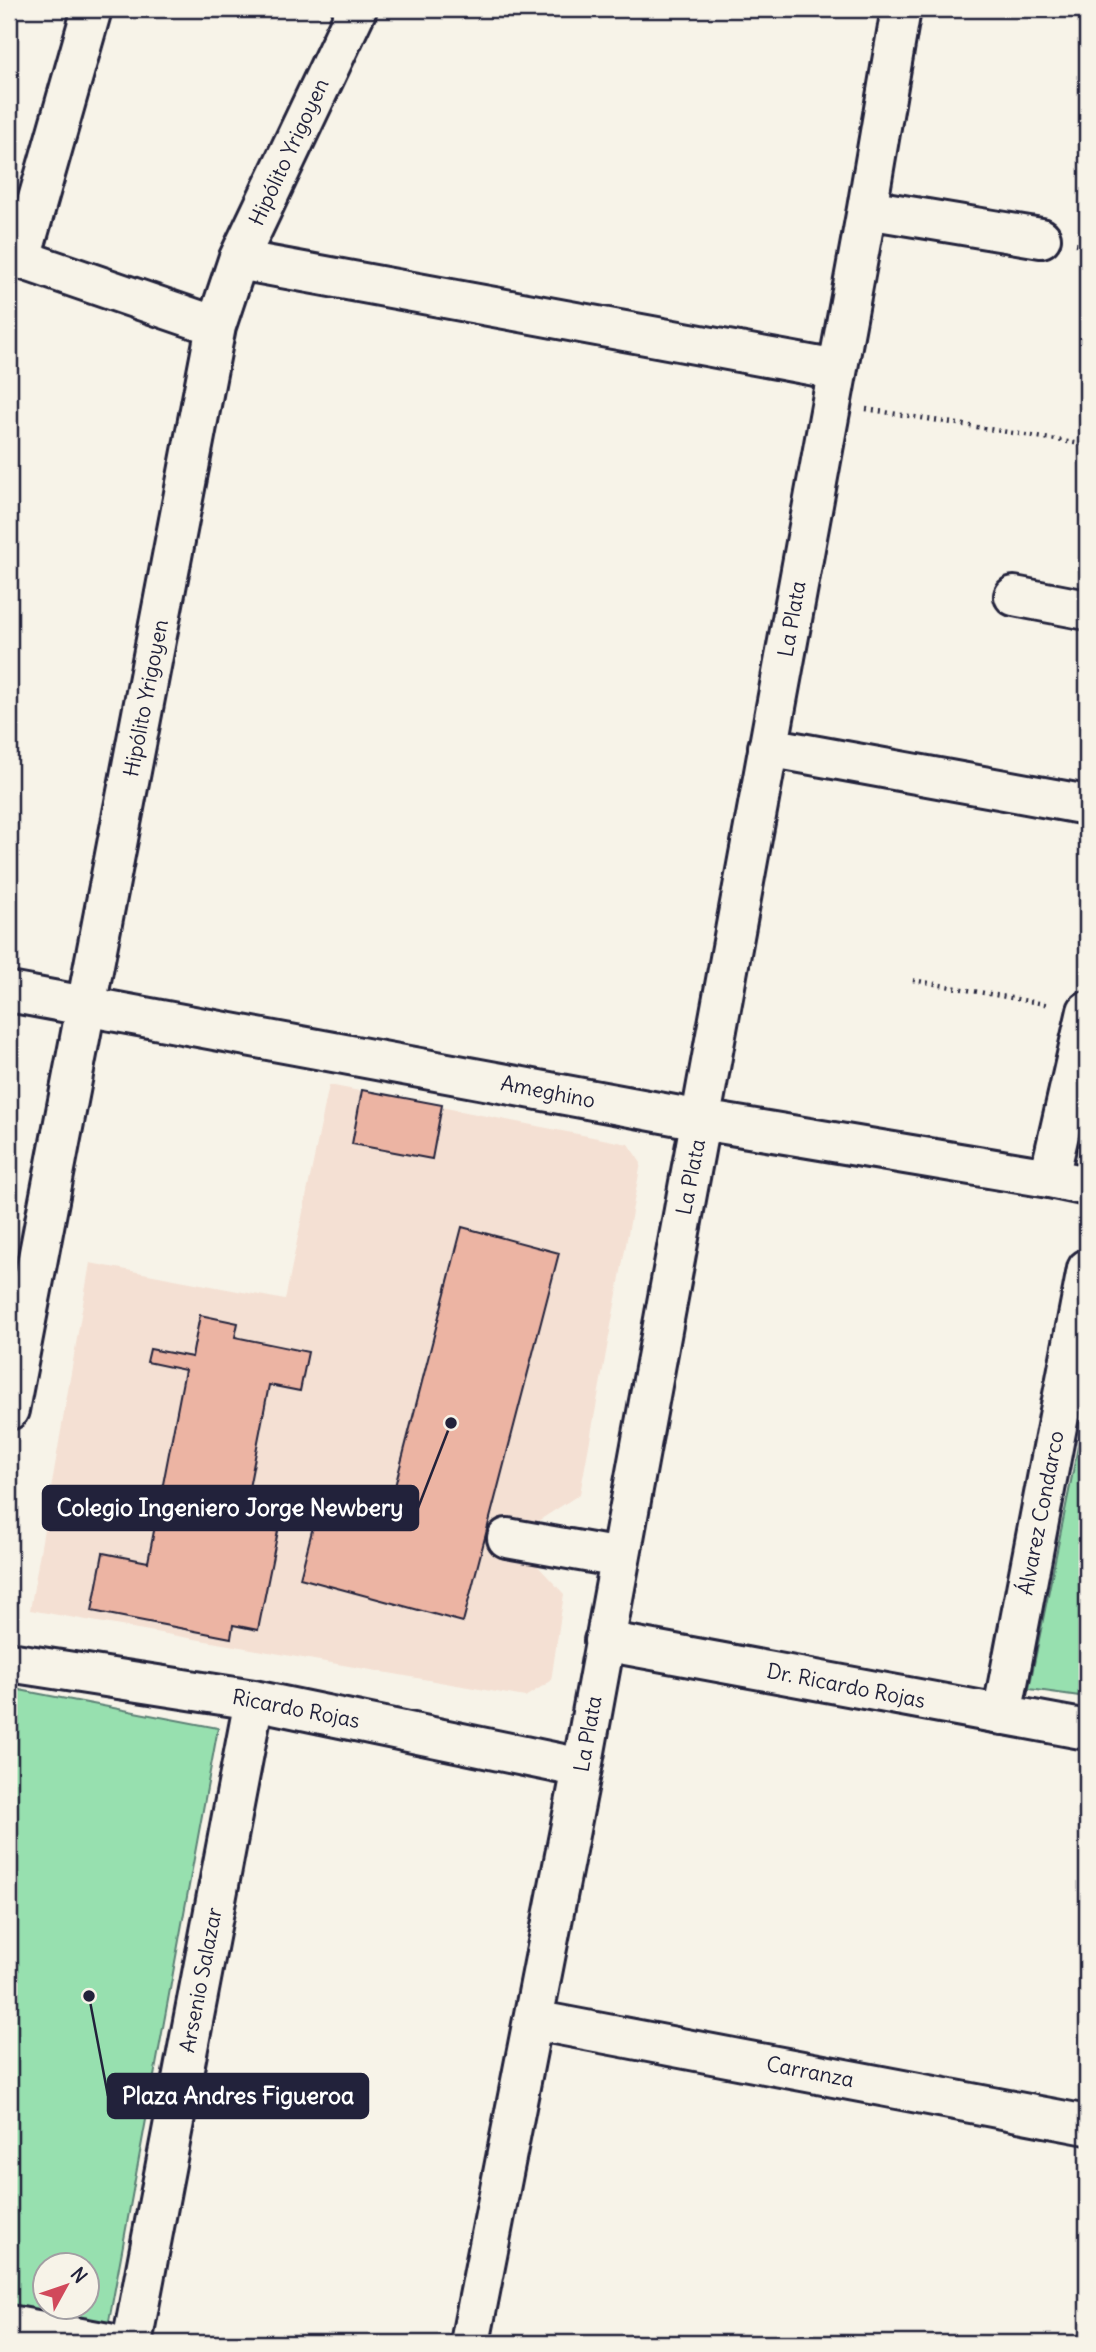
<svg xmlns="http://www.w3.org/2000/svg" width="1096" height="2352" font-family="Delius,sans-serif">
	<rect width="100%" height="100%" fill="#f7f3e8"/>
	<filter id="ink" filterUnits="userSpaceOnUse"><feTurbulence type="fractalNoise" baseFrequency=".0143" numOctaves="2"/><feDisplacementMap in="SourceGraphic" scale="14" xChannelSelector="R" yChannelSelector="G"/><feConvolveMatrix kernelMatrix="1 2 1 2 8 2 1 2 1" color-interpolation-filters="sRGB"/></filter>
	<g filter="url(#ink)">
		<path fill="#f4e0d3" d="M329,1085L628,1144L641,1163L580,1494L535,1523V1563L564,1594L551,1681L525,1697L30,1610L90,1263L285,1300Z"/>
		<path fill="#97e0af" stroke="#5c8175" stroke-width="2" fill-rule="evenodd" d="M1087,1402V1697L1029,1689Z
			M9,1688L218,1728L105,2343H9ZM46,2264H88V2306H46Z"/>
		<path fill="#ecb4a3" stroke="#22223b" stroke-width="2" d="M362,1090L442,1105L432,1159L352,1144Z
			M462,1227L559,1253L463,1622L300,1578L319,1503L386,1521Z
			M200,1315L238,1323L235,1337L308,1352L300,1391L269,1385L242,1524L278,1531L258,1630L233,1625L231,1638L92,1611L103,1553L148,1562L185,1370L147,1362L150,1349L192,1357Z"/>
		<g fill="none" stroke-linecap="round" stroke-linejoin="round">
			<g stroke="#22223b" stroke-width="44">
				<path id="minor" d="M867,209L1041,238
					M9,255L216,326
					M21,259L92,9
					M238,260L837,370
					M1014,596L1087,610
					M768,747L1087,805
					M9,992L701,1120L1049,1178L1087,1186
					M1049,1178L1087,1011
					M9,1410L216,326L238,260L357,9
					M507,1538L620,1558
					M604,1641L1087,1730
					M9,1662L254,1700L582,1768
					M1002,1715L1087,1269
					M533,2020L1087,2125
					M9,2325L108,2343
					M132,2343L254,1700
					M470,2343L582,1768L867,209L901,9"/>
			</g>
			<path stroke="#22223b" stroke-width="4.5" stroke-dasharray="2 5" stroke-linecap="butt" d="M1076,244L1087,246
				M866,409L1087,445
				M913,980L1050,1005"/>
			<use href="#minor" stroke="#f7f3e8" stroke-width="38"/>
		</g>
	</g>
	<g text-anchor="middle" stroke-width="7" stroke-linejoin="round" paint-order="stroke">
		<g font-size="21" fill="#22223b" stroke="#f7f3e8">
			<text transform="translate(289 152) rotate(-65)" y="7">Hipólito Yrigoyen</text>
			<text transform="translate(792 619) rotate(-80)" y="7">La Plata</text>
			<text transform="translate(146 698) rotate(-79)" y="7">Hipólito Yrigoyen</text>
			<text transform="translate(548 1092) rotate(11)" y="7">Ameghino</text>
			<text transform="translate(691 1177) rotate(-79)" y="7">La Plata</text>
			<text transform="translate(1041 1513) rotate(-79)" y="7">Álvarez Condarco</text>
			<text transform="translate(846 1686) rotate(11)" y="7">Dr. Ricardo Rojas</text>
			<text transform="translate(296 1709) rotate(11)" y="7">Ricardo Rojas</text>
			<text transform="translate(588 1734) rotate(-80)" y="7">La Plata</text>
			<text transform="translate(201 1980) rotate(-79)" y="7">Arsenio Salazar</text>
			<text transform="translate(810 2072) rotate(11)" y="7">Carranza</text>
		</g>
	</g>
	<path fill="none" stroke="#22223b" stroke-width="2.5" d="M451 1423L418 1508M89 1996L108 2096"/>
	<g fill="#22223b" stroke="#f7f3e8" stroke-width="2.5">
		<circle cx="451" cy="1423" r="7"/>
		<circle cx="89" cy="1996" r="7"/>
	</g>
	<g fill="#22223b" stroke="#22223b" stroke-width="2.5">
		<rect x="43" y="1486" width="375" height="44" rx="7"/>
		<rect x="108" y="2074" width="260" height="44" rx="7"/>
	</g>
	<g font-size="23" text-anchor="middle" font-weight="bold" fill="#fff">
		<text x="230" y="1516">Colegio Ingeniero Jorge Newbery</text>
		<text x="238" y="2104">Plaza Andres Figueroa</text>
	</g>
	<rect width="1096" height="2352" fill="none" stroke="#f7f3e8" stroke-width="35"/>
	<rect x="18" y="18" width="1061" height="2317" fill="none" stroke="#22223b" stroke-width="2.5" filter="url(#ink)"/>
	<g transform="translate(66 2286) rotate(50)"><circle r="33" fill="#f7f3e8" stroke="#a29fa3" stroke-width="2"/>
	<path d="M0-5L12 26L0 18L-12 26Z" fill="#d1495b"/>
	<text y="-10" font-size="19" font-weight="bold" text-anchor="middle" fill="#22223b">N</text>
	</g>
</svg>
